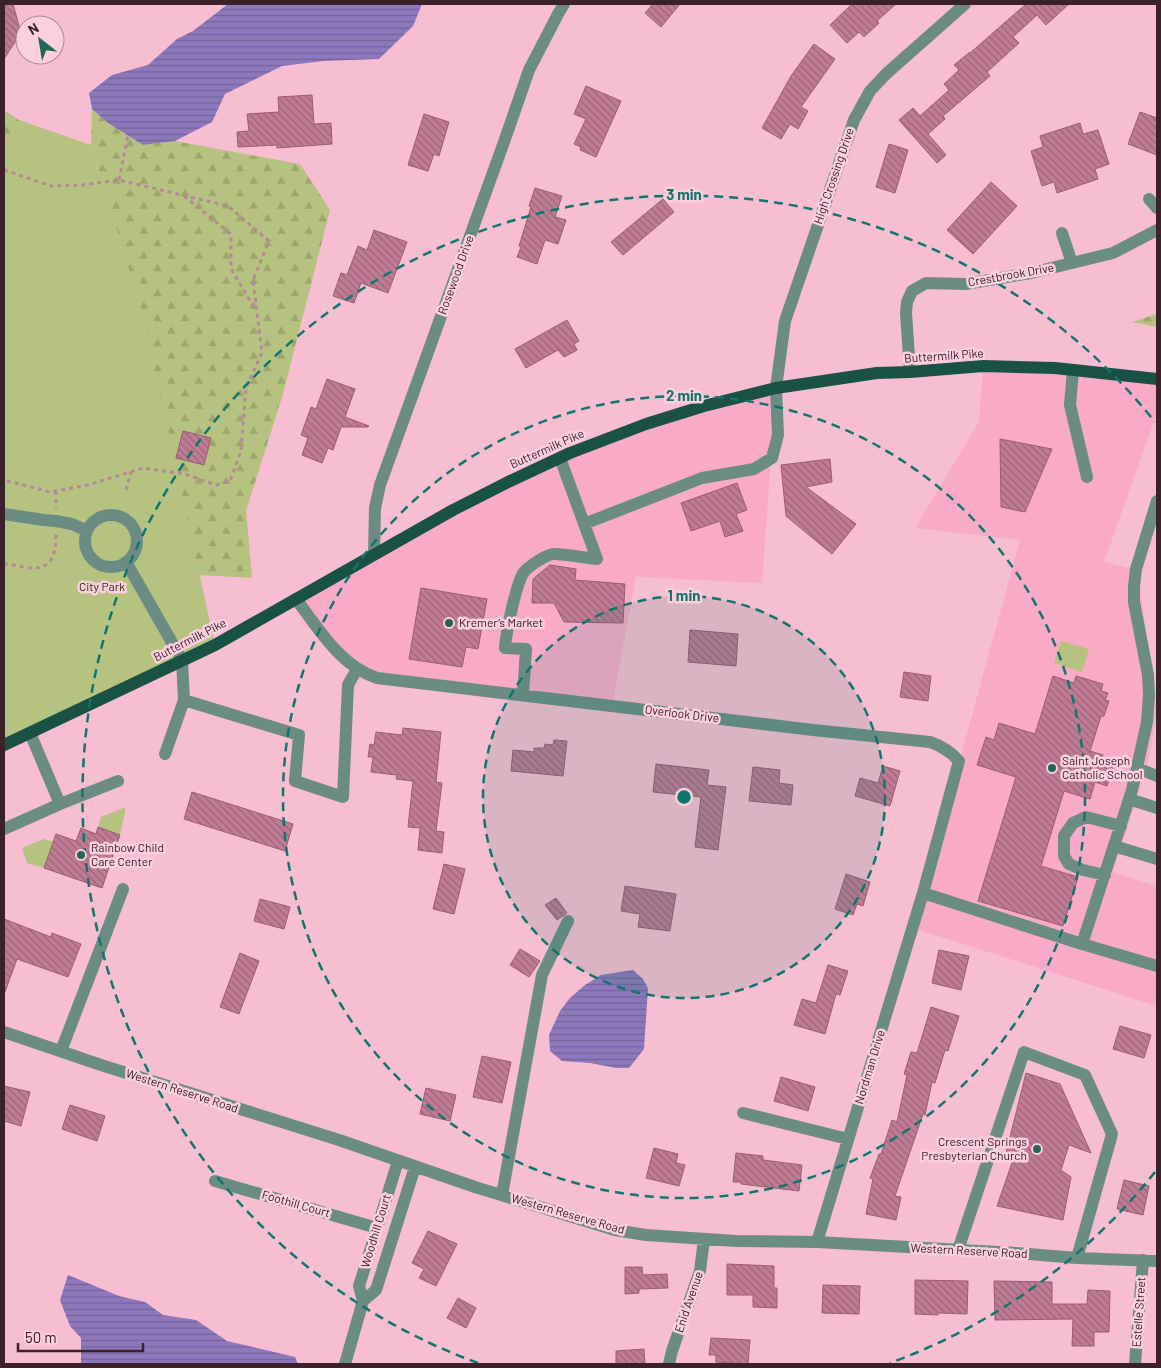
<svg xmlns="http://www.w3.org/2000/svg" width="1161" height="1368" font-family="Barlow,sans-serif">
	<defs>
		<pattern id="forest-firs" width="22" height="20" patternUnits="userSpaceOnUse" patternTransform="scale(1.25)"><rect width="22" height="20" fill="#b6c27f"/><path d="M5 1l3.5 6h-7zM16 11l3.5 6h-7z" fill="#9da66e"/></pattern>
		<pattern id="water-rules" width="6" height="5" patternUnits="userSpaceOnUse" patternTransform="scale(1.25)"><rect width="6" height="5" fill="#8c78bb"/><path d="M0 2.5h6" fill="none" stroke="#746298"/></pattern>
		<pattern id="building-back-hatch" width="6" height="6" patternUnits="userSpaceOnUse" patternTransform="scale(1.25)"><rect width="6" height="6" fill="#bf7c94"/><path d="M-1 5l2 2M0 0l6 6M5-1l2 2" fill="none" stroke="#9c6579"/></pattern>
	</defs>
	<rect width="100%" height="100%" fill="#f7bdd0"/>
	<path fill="#f9aac6" d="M983,366L1157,379V413L1104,562L1142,571L1140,588L1157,713L1148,763L1113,872L1157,886V1006L913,928L956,774L1020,540L915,528L979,422Z
		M776,388L762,583L636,577L612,706L366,674L296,599L570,453Z"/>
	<path fill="url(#forest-firs)" d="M92,109L108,123L143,145L175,141L300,164L330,210L283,394L246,511L252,578L199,575L143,317L91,145Z
		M4,110L19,120L4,150Z
		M1157,314V327L1132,322Z"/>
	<path fill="#b6c27f" d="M19,120L91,145L143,317L215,645L4,745V150Z
		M1061,641L1089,649L1082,672L1054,663Z
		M126,807L120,835L98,827L101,817Z
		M44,839L54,842L44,868L27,863L22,848Z"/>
	<path fill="url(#water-rules)" d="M228,4H422L413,26L379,59L323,61L282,66L225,94L212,122L175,141L143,145L108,123L92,109L89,93L112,75L148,65L177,39L193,31Z
		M633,970L643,979L648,988L644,1049L629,1068H616L590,1063L562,1061L550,1051L549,1035L560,1011L570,998L585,985L601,975Z
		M68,1275L119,1296L145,1302L163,1315L196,1320L227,1341L295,1357L298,1364H81V1338L70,1326L60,1300Z"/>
	<path fill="url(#building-back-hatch)" stroke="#9c5c74" d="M4,4H13L21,33L4,59Z
		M653,4H680L661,27L645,13Z
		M852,4H896L877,21L879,23L864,37L859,32L847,43L830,25Z
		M1026,4H1069L1046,25L1037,15L1013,37L1019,43L987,72L990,76L943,116L945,119L928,134L946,155L937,163L899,120L913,108L920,116L949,90L944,84L959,70L954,65L970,52V53Z
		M814,44L835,59L801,107L808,111L798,129L790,124L781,139L762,128L791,76Z
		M586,86L621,101L596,157L580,150L581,147L574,144L586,119L574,114Z
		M312,95L314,124L331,123L332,144L277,148V145L238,147L237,132L249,131L247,114L279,112L278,97Z
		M1140,112L1157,118V155L1128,144Z
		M424,114L449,122L439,156L434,154L428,171L408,165Z
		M1080,123L1083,134L1098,130L1109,164L1095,169L1098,179L1057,193L1054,182L1042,186L1031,151L1043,147L1040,136Z
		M889,144L908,150L895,193L876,187Z
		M991,182L1017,206L973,254L947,230Z
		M535,188L562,196L555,217L566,220L558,244L545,240L537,264L517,257L521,247L519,246L531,207L529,206Z
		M663,199L674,212L623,255L611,242Z
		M374,230L407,242L388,293L361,283L354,303L333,296L341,273L347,275L358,246L367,250Z
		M567,320L579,341L574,344L577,350L564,357L558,350L526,368L515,349Z
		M327,379L355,389L345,417L369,426L368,427H341L333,450L328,448L322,463L302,455L308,438L301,435L311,407L316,409Z
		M183,431L211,438L204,465L176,458Z
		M1000,439L1052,449L1025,512L1001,507Z
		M830,459L832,482L806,487L856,524L832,554L786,516L781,465Z
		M737,483L747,510L736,514L743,531L725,537L720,521L691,531L681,503Z
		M550,565L576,569L575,580L625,584L623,623L564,622L554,603H532L533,579Z
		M421,588L487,599L478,649L466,647L462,667L409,659Z
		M690,630L738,634L736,666L688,662Z
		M904,672L931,676L928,701L900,697Z
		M1053,676L1074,683L1076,676L1103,684L1101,691L1108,693L1105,700L1109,701L1104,716H1101L1090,751L1103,755L1101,760L1114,764L1107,786L1095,782L1090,799L1064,791L1041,866L1078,877L1063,926L978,901L1016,777L977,765L986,737L994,740L999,723L1035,734Z
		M403,728L441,732L436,782L442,783L436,831L444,832L442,853L418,850L420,828L408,827L413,781L396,779L397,775L371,772L373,757H368L370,744L374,745L376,732L402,735Z
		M554,740L567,741L563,776L511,771L513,750L534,752V748H544L545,744L553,745Z
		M656,764L709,770L707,785L726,787L718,850L695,847L701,797L653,792Z
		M883,766L900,771L890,806L855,796L860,778L878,783Z
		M753,767L780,770L779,783L793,785L791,805L749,801Z
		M192,792L293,824L285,851L184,819Z
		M98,827L120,835L102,888L44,868L56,834L76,841L81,828L96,834Z
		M444,864L465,869L454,914L433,909Z
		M846,874L870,882L863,906L857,904L853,915L835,909Z
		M625,886L676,894L670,931L638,927L640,914L621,911Z
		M556,898L567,913L557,920L545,905Z
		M260,899L290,907L284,929L254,921Z
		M4,919L51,937L52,933L81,944L68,977L17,959L5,992L4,991Z
		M520,949L540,961L529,977L510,965Z
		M939,950L969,956L961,990L932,983Z
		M240,953L259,961L239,1014L220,1007Z
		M828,965L848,971L840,995L836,994L825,1034L794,1025L802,999L816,1003Z
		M931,1007L959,1016L948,1051L945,1050L935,1083L932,1082L925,1115L923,1114L895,1196L901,1197L896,1220L866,1214L873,1179L870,1178L879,1154H881L892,1120L897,1122L907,1075L904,1074L911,1052L917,1053Z
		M1120,1026L1151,1035L1144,1058L1113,1049Z
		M482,1056L511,1062L502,1103L473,1097Z
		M1026,1073L1060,1084L1091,1153L1069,1145L1061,1170L1071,1177L1063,1220L997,1206L1014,1157L1006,1153Z
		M781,1077L815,1087L808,1111L774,1101Z
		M4,1086L30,1092L21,1126L4,1121Z
		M426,1088L456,1095L450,1121L420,1114Z
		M70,1105L105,1116L97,1141L62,1129Z
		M654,1148L678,1154L676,1163L685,1165L679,1186L646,1178Z
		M736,1153L763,1156V1160L802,1165L799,1191L741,1184V1182H733Z
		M1124,1180L1149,1186L1143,1215L1117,1209Z
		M428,1231L457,1244L436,1286L419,1278L424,1269L412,1263Z
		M727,1264L774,1266V1288H777V1308L753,1307V1295H727Z
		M625,1267H642L643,1275L667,1274L668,1288L639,1289V1293L625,1294Z
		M915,1280L968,1281L967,1314L938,1313V1315L915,1314Z
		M994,1281L1052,1282V1304H1087L1088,1290L1110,1291L1109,1332H1094V1346H1072L1073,1319L995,1320Z
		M823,1285L860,1286L859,1314L822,1313Z
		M458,1298L476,1308L466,1328L447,1318Z
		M711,1338L750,1340L748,1364L716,1362V1355H709Z
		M644,1349L645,1364H616V1351Z"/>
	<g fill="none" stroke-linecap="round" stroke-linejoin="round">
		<path stroke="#b78897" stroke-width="3" stroke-dasharray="4 4" stroke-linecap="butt" d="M4,170L51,186L83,185L119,180L228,206L269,241L253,280L262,353L246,388L241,451L230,481L216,485L185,474L143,468L88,485L50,492L4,480
			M119,180L128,135
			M184,196L231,234V269L255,309
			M126,490L131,472
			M56,491V508
			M4,564C18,564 39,575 50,561C56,552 56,544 56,534"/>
		<path stroke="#6b8c83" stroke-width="12" d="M1149,199L1157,208
			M1062,233L1072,263
			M1073,370L1070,405L1087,477
			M910,372L906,313L907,302L912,291L926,283L966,284L1031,273L1113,253L1157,230
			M4,514L44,520L56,521L72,524L87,531
			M85 541a26 26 0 1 1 52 0a26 26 0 1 1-52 0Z
			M584,524L702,478L754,469L772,458L778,435L776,388L785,321L854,120L870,91L886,74L965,4
			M374,554L375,508L380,485L504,142L529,70L558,14L564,4
			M126,562L182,660L184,700L165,754
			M296,599C318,628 340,666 377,678L813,730L930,742C942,746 951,752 959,761L923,893L817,1242
			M523,695L526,649L505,648C506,633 516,583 524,572C529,566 547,554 554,554C567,554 584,558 597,559L560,458
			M184,700L299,735L295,781L343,797L348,685L357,669
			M30,733L60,804L118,781
			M1137,768L1157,776
			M1129,799L1157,808
			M4,829L60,804
			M1114,846L1157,859
			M1105,875L1083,870L1069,864L1064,856V836L1073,823L1086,817L1121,826
			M923,893L1082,944L1157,966
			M1082,944L1132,790L1147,722L1149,695L1148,675L1134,602V586L1136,569L1157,501
			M4,1032L101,1065L339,1140L475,1187L615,1230L646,1235L736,1241L817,1242L1016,1253L1077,1258L1157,1261
			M61,1051L123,889
			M743,1113L848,1139
			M215,1181L377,1228
			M502,1195L542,975L568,921
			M958,1250L1024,1052L1085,1075L1112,1134L1077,1258
			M363,1301L376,1290L415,1167
			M345,1364L363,1301L359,1286L398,1161
			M669,1364L672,1351L700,1271L704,1239
			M1135,1364L1143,1260"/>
		<path stroke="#1a5145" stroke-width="12" d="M4,745L215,645L453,510L508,482L570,453L646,424L704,406L776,388L877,373L910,372L983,366L1055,368L1157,379"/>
	</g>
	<circle cx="684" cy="797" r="201" fill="#0f766e" fill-opacity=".12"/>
	<g fill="none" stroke="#0f766e" stroke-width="2.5" stroke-dasharray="9 6">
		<circle cx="684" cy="797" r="201"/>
		<circle cx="684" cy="797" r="401"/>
		<path d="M1155 1172A602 602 0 0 1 890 1363M478 1363A602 602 0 1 1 1155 422"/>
	</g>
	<g fill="#226658" stroke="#fbcfdd" stroke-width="2">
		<circle cx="449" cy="623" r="5"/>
		<circle cx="1052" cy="768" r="5"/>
		<circle cx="81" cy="855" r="5"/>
		<circle cx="1037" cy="1149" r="5"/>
	</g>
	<g text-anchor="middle" stroke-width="5" stroke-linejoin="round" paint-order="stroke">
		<g font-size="12" fill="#3b212a" stroke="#fbcfdd">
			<text transform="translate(834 176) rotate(-71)" y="4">High Crossing Drive</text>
			<text transform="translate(456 275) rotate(-70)" y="4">Rosewood Drive</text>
			<text transform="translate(1011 275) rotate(-10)" y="4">Crestbrook Drive</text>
			<text transform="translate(944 356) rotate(-4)" y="4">Buttermilk Pike</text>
			<text transform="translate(547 449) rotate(-24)" y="4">Buttermilk Pike</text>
			<text transform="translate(190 640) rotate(-27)" y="4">Buttermilk Pike</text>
			<text transform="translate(682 714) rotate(7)" y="4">Overlook Drive</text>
			<text transform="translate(870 1067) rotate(-73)" y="4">Nordman Drive</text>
			<text transform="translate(182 1091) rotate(18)" y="4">Western Reserve Road</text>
			<text transform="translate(296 1204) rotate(16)" y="4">Foothill Court</text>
			<text transform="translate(568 1214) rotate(16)" y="4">Western Reserve Road</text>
			<text transform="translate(376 1231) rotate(-73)" y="4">Woodhill Court</text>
			<text transform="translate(969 1251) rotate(3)" y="4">Western Reserve Road</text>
			<text transform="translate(689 1302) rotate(-71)" y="4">Enid Avenue</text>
			<text transform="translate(1139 1312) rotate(-86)" y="4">Estelle Street</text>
		</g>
		<g font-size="12" fill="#2a2f0e" stroke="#fbcfdd">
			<text x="102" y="591">City Park</text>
		</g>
		<g font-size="12" fill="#3b212a" stroke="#fbcfdd" text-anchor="start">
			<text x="459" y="627">Kremer’s Market</text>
			<text x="1062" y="765">Saint Joseph<tspan x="1062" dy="14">Catholic School</tspan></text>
			<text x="91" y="852">Rainbow Child<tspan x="91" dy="14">Care Center</tspan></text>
			<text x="1027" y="1146" text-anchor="end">Crescent Springs<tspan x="1027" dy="14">Presbyterian Church</tspan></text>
		</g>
	</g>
	<circle cx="684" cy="797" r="8" fill="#0f766e" stroke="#fbcfdd" stroke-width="2.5"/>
	<g font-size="15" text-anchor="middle" font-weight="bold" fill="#0f766e" stroke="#fbcfdd" stroke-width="5" stroke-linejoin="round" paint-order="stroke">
		<text x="684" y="200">3 min</text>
		<text x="684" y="401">2 min</text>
		<text x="684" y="601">1 min</text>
	</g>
	<rect width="1161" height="1368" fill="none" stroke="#3b212a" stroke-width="10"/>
	<g transform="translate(40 40) rotate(329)"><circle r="24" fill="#fbcfdd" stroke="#ae8995"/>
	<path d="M0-4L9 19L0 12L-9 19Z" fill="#226658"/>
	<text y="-8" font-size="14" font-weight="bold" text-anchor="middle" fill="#3b212a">N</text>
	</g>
	<path d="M18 1343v8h125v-8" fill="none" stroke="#3b212a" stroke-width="2.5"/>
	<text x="25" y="1343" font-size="15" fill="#3b212a" stroke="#fbcfdd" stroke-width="4" paint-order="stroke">50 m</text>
</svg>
